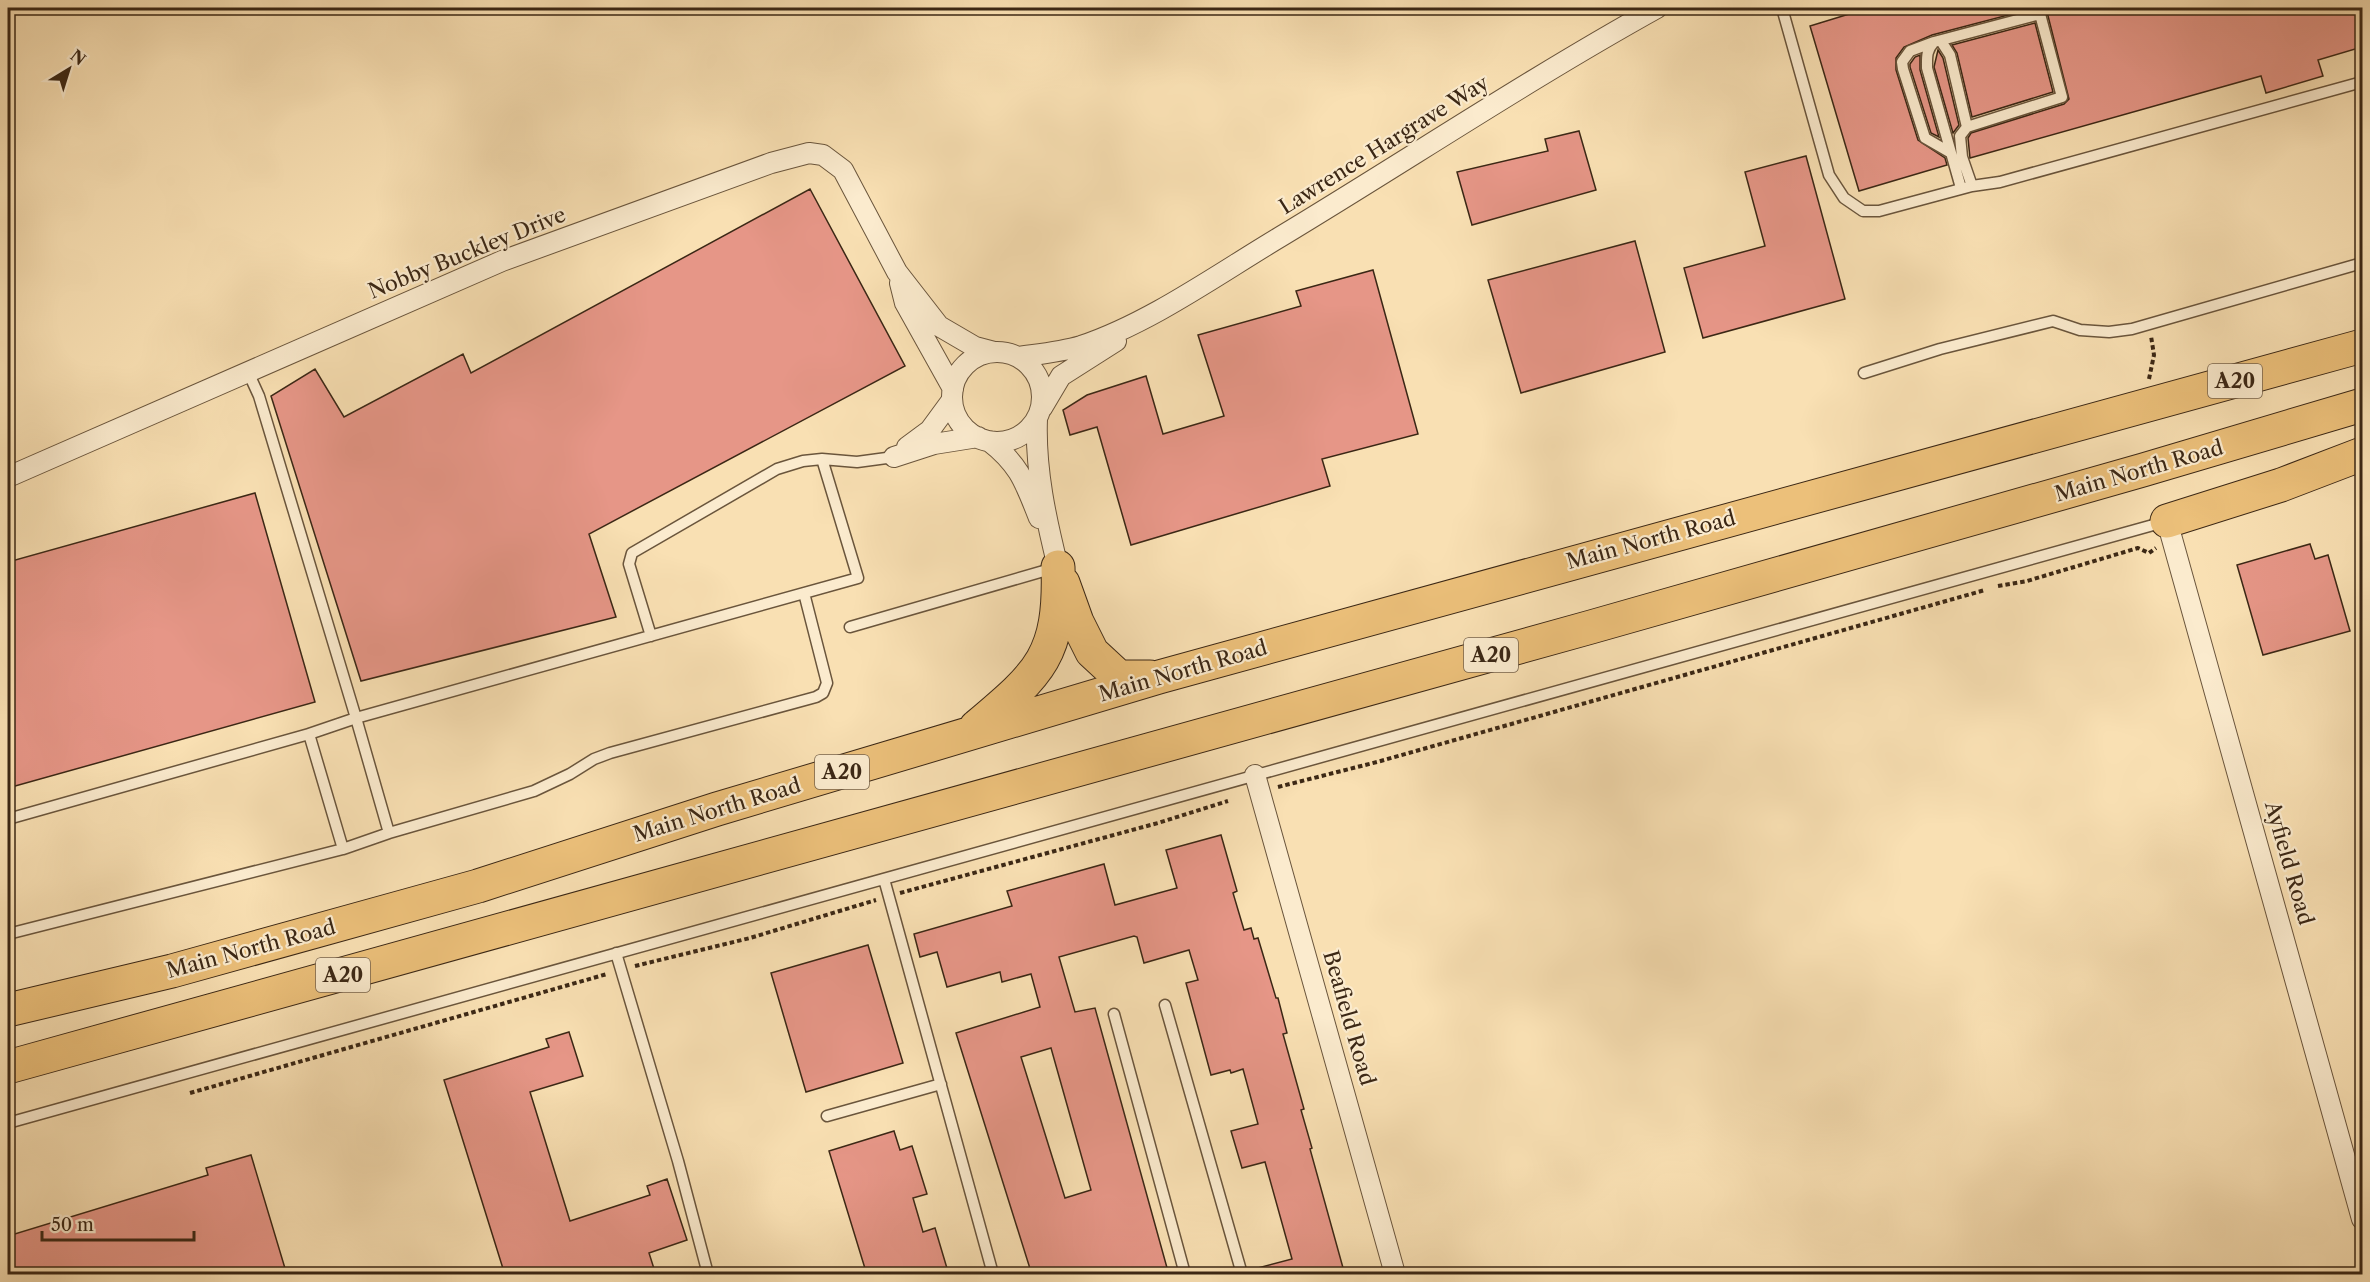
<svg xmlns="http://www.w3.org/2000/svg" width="2370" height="1282" font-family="'Libre Caslon Text',serif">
	<rect width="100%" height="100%" fill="#f9e0b3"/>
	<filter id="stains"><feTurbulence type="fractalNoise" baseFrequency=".00333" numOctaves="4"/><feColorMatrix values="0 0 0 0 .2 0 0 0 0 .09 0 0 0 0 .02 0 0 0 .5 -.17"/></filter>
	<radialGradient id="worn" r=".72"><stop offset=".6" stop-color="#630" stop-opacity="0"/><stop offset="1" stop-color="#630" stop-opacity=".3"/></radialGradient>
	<path fill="#e69687" stroke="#3b2715" stroke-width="1.5" fill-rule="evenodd" d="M1858,8H2035L1932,35L1904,47L1896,58V70L1918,140L1945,158L1947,165L1859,191L1810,26L1859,11Z
		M2043,8H2362V47L2318,60L2323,76L2266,93L2261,76L1970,158L1968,138L1971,133L2064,104L2069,99L2047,12Z
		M2035,23L2053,92L1972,117L1957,53L1952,45Z
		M1938,50L1943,58L1959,125L1953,133L1934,67Z
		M1920,55V70L1939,137L1931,133L1910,67V64L1915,57Z
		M1579,131L1596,190L1472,225L1457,172L1548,151L1545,139Z
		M1806,156L1845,299L1703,338L1684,268L1765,246L1745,172Z
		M810,189L905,366L589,534L616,617L361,681L271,396L315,369L344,417L463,354L471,373Z
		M1635,241L1665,352L1521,393L1488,280Z
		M1373,270L1418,434L1322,459L1330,486L1131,545L1097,427L1070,435L1063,410L1087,395L1146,376L1163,434L1224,416L1198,335L1301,306L1296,291Z
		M255,493L315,702L8,788V562Z
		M2310,544L2315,559L2328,555L2350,631L2263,655L2237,565Z
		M1221,835L1237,891L1233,893L1244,930L1251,928L1254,939L1258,938L1276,998H1278L1287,1033L1283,1034L1304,1109L1301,1110L1312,1148L1310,1149L1345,1275H1255L1254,1269L1292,1259L1265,1162L1242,1168L1231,1131L1258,1124L1243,1069L1231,1073L1230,1070L1211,1075L1186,983L1198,980L1189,950L1144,963L1137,937L1134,936L1059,957L1075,1012L1095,1008L1169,1275H1032L956,1033L1040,1007L1031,974L1002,982L1000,972L947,987L937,952L920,957L914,934L1012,906L1007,891L1104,864L1115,905L1177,888L1166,850ZM1051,1048L1091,1190L1065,1198L1021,1057Z
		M868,945L903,1063L806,1092L771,973Z
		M569,1032L583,1076L530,1092L570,1221L650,1195L647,1186L667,1179L687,1240L649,1253L656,1275H505L444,1080L549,1047L546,1039Z
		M894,1131L900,1150L912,1146L927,1194L913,1198L923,1232L935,1228L949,1275H867L829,1151Z
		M251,1155L287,1275H8V1236L208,1175L206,1168Z"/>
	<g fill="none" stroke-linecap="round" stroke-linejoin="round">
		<g stroke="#6a553c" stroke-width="13">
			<path id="service" d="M1782,8L1829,175L1844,198L1863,211H1879L1972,186L2000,182L2362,82
				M1941,41L1950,55L1967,127
				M1934,42L1910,51L1902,62L1903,69L1925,138L1951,153
				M1961,188L1927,68C1927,57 1926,51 1934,42L2040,14L2062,97L1967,127L1960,136L1962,157L1972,186
				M248,372L259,396L356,718L858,578L822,459L857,462L894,457
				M1864,373L1940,349L2053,321L2080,330L2109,332L2132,329L2362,263
				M850,627L1054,568
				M651,636L629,564L632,553L777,469L803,461L822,459
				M309,734L356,718L389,833L343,849
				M8,819L309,734L343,849L8,934
				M389,833L534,791L570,774L594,759L610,753L816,697L823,693L827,683L804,593
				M884,879L993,1274
				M616,953L678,1161L708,1274
				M1165,1005L1242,1274
				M1114,1014L1185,1274
				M827,1116L941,1084
				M8,1123L2164,522"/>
		</g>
		<g stroke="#6a553c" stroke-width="22">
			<path id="minor" d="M900,283L905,303L953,389
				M952 397a45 45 0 1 1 90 0a45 45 0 1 1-90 0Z
				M1018,357C1039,354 1061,352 1081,346C1150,323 1218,274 1280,237C1406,161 1529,79 1657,8
				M1042,408L1061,376L1116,341
				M1037,419C1035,469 1046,519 1058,567
				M989,441C1020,465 1025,483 1039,518
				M907,447L930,430L952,400
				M894,457L934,444L978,437
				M8,477L502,261L771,163L809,153L823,155L843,170L897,272L939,326L975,347L994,352
				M2167,521L2362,1219
				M1255,775L1395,1274"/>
		</g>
		<g stroke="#3b2715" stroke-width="35">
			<path id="trunk" d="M2167,521L2281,485L2362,454
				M1063,583L1077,622L1092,652L1119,677H1150
				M976,727C1040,673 1061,656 1058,567
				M8,1010L172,971L478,886L717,809L1159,677L2362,346
				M8,1067L1591,627L2143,470L2362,405"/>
		</g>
		<path stroke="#3b2715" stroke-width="4" stroke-dasharray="4.5 3" stroke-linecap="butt" d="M2149,379L2154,355L2151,336
			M1998,586L2027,581L2138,548L2149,553L2156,548
			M1278,787L1377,762L1985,590
			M900,893L1158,823L1228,801
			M635,966L750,938L876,900
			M190,1093L607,974"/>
		<use href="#service" stroke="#fbebce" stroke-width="10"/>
		<use href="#minor" stroke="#fbebce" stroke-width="20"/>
		<use href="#trunk" stroke="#ecc07a" stroke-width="33"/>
	</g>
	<g text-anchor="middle" stroke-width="4.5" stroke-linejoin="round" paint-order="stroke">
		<g fill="#fbebce" stroke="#75624c" stroke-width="1.5">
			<rect x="2208" y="364" width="54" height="34" rx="4.5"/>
			<rect x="1464" y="638" width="54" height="34" rx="4.5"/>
			<rect x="815" y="755" width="54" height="34" rx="4.5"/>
			<rect x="316" y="958" width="54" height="34" rx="4.5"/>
		</g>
		<g font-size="20" font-weight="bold" fill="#3b2715">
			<text x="2235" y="388">A20</text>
			<text x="1491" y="662">A20</text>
			<text x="842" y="779">A20</text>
			<text x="343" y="982">A20</text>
		</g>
		<g font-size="21" fill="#3b2715" stroke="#fbebce">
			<text transform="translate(1384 145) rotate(-32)" y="7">Lawrence Hargrave Way</text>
			<text transform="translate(467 253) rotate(-22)" y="7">Nobby Buckley Drive</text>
			<text transform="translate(2139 471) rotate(-16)" y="7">Main North Road</text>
			<text transform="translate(1651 540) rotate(-15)" y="7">Main North Road</text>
			<text transform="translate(1183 671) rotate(-16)" y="7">Main North Road</text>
			<text transform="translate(717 810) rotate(-17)" y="7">Main North Road</text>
			<text transform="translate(2289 863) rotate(74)" y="7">Ayfield Road</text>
			<text transform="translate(251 949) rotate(-15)" y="7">Main North Road</text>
			<text transform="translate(1349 1018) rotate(74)" y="7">Beafield Road</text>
		</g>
	</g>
	<rect width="2370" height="1282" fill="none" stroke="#f9e0b3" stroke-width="30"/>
	<rect x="9" y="9" width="2352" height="1264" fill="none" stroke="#3b2715" stroke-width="3"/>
	<rect x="15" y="15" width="2340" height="1252" fill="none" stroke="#3b2715" stroke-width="1.5"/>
	<g transform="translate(69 69) rotate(38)" stroke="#fbebce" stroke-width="4.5" paint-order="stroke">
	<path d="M0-4.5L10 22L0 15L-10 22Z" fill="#3b2715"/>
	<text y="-9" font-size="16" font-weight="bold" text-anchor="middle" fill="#3b2715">N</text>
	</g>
	<path d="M42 1231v9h152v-9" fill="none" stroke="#3b2715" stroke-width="3"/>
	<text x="51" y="1231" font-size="18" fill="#3b2715" stroke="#fbebce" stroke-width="4.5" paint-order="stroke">50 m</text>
	<rect width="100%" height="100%" filter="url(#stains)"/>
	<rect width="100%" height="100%" fill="url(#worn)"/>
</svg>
